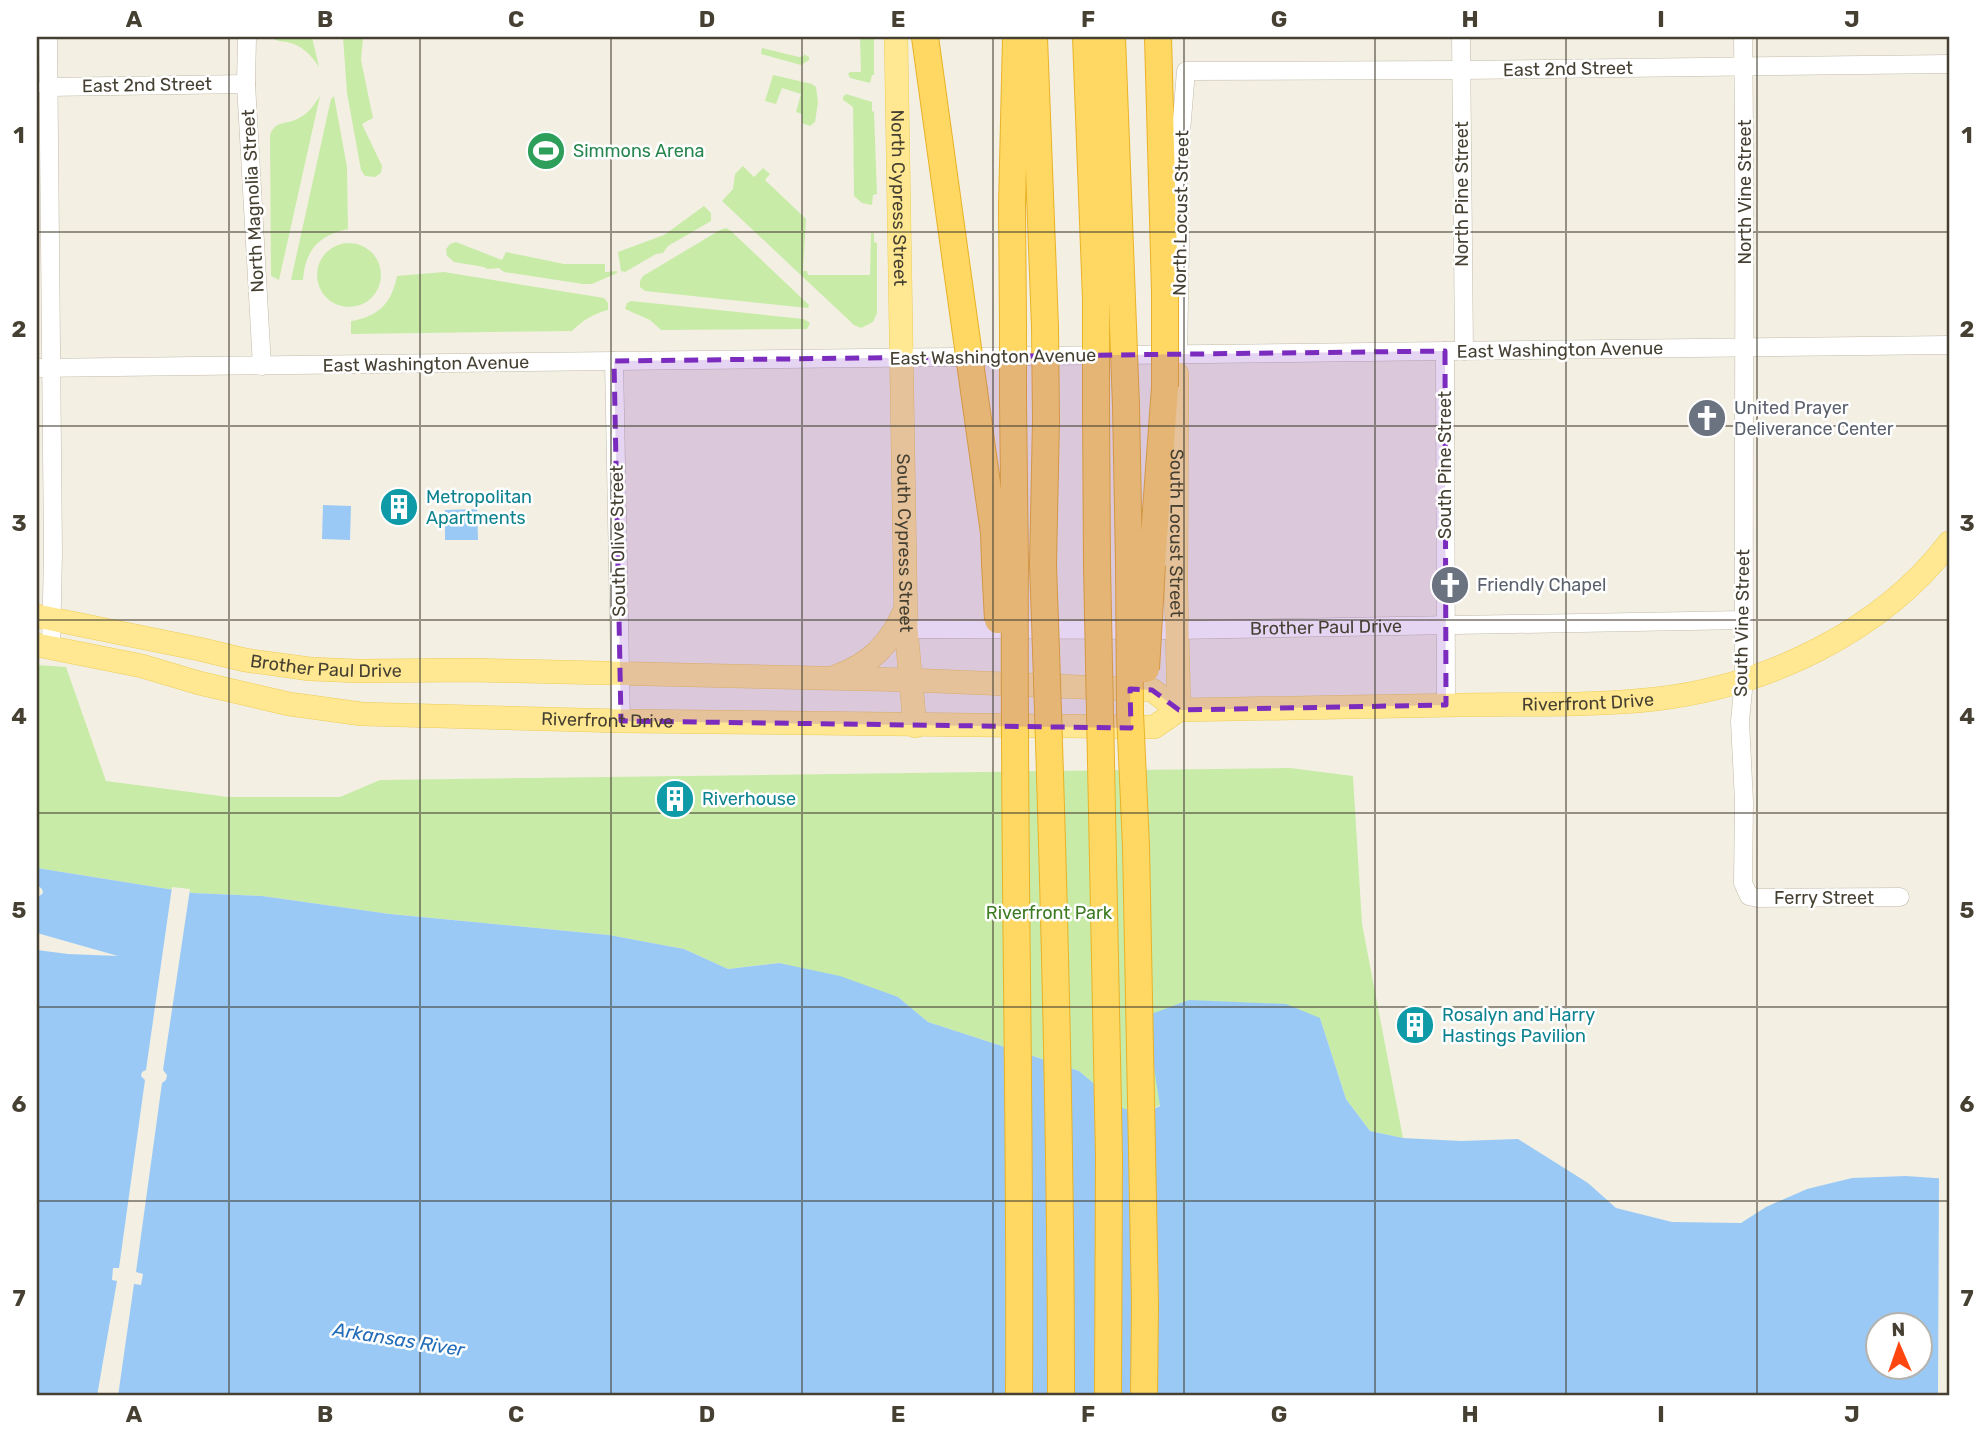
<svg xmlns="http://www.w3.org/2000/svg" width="1986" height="1433" font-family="Rubik,sans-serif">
	<rect width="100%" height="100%" fill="#f3f0e3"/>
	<path fill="#c8eba8" d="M271,37H312L319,67C311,55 302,45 287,42C280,41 277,42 271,37Z
		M343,37H363L361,60L373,118L362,124L382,166L381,173L375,177L365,176L361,170L347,93Z
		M860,37H874V75H872L870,83L850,78L848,74L850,72H861Z
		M762,48L799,57L804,56V54L809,57V60L801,65L761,54Z
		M773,75L812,84L816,87L818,102L815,122L810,126L802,123V114L796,112L801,94L782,88L776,104L765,101Z
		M846,94L869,101L872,102V111L874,112L877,194L873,195L872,205L862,203L854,196L853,107L843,100V97Z
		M320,96L279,280L271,276L270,135C275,120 287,125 299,118C309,113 314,105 320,96Z
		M334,96L347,167L348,229C319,235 305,250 303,280H291L331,99Z
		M743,166L754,177L763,168L770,174L765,180L806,219L803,271H807L808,275H870L871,233H874V242L877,243V313L873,322L861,328L854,325L722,201L733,189L735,174Z
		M704,206L711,213V221L668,246L663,253L656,254L625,272L621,271L618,252L664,235Z
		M726,228L731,231L809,305L808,308L645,291L640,287V281L643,276L720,230Z
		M456,242L502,260L506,252L564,264H605V272L617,271V273L592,284H583L504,272L499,268L487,269L484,267L454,262L447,256L446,249L450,244Z
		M317 275a32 32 0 1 1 64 0a32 32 0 1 1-64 0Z
		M444,272L604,298L608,303V310C593,314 583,320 572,331L351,334V321C378,317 392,303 397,276Z
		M631,301L804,319L810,323L807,329L661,330L650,320L625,309L627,303Z
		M37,665L66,667L106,781L228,797H340L380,780L1290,768L1353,776L1362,924L1403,1138L1370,1131L1346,1099L1320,1018L1149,1111L1124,1110L1079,1071L928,1022L898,997L779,963L728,969L684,949L609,935L390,914L262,896L193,893L37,868Z"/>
	<path fill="#9ac9f6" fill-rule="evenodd" d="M323,505L351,506L350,540L322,539Z
		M477,509L478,540H445V510Z
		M37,868L193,893L262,896L390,914L609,935L684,949L728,969L779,963L840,976L898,997L928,1022L1079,1071L1124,1109L1149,1111L1160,1106L1146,1016L1189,1000L1286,1004L1320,1018L1346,1099L1370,1131L1403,1138L1461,1141L1518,1139L1588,1183L1616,1208L1672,1222L1741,1223L1766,1207L1807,1189L1852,1178L1906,1176L1949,1179V1396H37V950L68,954L118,956L37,933V898L43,893L42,889L37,885ZM1878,1324H1920V1366H1878Z"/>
	<path fill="#f3f0e3" d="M172,887L190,889L163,1070L167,1075L166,1080L162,1083L136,1272L143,1274L141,1285L134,1284L118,1396H97L117,1281L112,1280L113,1268H119L145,1080L141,1076L142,1072L146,1070Z
		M1939,1175L1949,1176V1396H1938Z"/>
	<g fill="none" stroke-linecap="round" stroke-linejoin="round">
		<g stroke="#c2bba8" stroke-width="19">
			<g id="minor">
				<path d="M48,37L53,553L51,646"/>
				<path d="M247,37L246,84L262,366"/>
				<path d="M1461,37L1464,351"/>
				<path d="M1743,37C1746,237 1743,438 1744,638V680L1740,721L1744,802L1743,883L1749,896L1758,898L1900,897"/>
				<path d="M47,87L246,84"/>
				<path d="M1445,351L1446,705"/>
				<path d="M1178,355L1180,243L1178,168L1186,71L1461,70L1949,64"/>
				<path d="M614,361L621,721"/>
				<path d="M37,368L1949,345"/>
				<path id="s1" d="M906,629L1178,630L1744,620"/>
			</g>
		</g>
		<g stroke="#edcc58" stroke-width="24">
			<g id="major">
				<path id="s2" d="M896,37L906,629L915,726"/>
				<path id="s3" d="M1177,374L1176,586L1179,710"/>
				<path id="s4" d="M37,616L199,649L245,660L310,669L358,671L471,670L910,680L1152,690L1179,710"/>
				<path id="s5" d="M37,645L142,666L199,683L289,704L362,714L621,721L1154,727L1179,710C1273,708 1366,707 1460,705C1525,704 1592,706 1656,699C1766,686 1881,632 1949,543"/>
				<path d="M837,676C871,664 891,643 905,610"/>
			</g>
		</g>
		<g stroke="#e9b227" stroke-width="28">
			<path id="highway" d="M925,37L956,262
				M1034,37L1045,327
				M1086,37L1096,300
				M1112,37L1122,300
				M1158,37L1165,292
				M1013,326L1012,206L1016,37
				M974,391L994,533L995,563
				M1013,403L1015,563
				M1096,405L1097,565
				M1126,406L1129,563
				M1043,565L1046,420
				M1152,565L1165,387
				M1136,846L1145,1304L1144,1396"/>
		</g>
		<use href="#minor" stroke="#fff" stroke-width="18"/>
		<use href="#major" stroke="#ffe891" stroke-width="23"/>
		<use href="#highway" stroke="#ffd863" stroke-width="26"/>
		<g stroke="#e9b227" stroke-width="28" stroke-linecap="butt">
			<path id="highway-bridge" d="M956,262L974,391
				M1122,300L1126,406
				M1013,326V403
				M1045,327L1046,420
				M1165,387V292
				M1096,405V300
				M995,563L998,620
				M1015,563C1013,841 1021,1119 1019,1396
				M1129,563L1130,713L1136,846
				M1043,565C1053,842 1061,1119 1061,1396
				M1097,565L1109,1157L1108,1396
				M1146,669L1152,565"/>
		</g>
		<use href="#highway-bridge" stroke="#ffd863" stroke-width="26"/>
	</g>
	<path fill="#7b2cbf" fill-opacity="0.2" stroke="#7b2cbf" stroke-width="5" stroke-dasharray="14 9" stroke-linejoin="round" d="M1445,351L1446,705L1179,710L1152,690L1130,689L1131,728L621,721L614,361Z"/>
	<path fill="none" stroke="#464033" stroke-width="2" stroke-opacity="0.55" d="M229,37V1396M420,37V1396M611,37V1396M802,37V1396M993,37V1396M1184,37V1396M1375,37V1396M1566,37V1396M1757,37V1396M37,232H1949M37,426H1949M37,620H1949M37,813H1949M37,1007H1949M37,1201H1949"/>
	<defs>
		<g id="stadium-disc" transform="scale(2.0125)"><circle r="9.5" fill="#2e9e5b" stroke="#fff"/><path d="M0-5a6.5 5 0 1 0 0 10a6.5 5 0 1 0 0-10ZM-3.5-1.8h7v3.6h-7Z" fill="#fff"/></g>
		<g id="church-disc" transform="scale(2.0125)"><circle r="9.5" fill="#6b7280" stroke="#fff"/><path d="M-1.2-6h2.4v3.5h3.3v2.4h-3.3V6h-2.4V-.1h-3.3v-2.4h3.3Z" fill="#fff"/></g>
		<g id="building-disc" transform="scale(2.0125)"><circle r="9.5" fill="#0f9aa8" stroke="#fff"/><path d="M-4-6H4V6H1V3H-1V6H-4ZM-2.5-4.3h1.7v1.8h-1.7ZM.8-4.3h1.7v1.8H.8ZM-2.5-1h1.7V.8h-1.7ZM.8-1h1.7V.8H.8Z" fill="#fff"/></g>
	</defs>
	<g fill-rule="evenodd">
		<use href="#stadium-disc" x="546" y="151"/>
		<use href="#church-disc" x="1707" y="418"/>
		<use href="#building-disc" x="399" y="507"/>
		<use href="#church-disc" x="1450" y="585"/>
		<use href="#building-disc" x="675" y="799"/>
		<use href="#building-disc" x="1415" y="1025"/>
	</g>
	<g text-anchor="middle" stroke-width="5" stroke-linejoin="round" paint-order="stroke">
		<g font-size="18" fill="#464033" stroke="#fff">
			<text transform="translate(1568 69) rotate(-1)" y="6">East 2nd Street</text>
			<text transform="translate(147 85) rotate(-1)" y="6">East 2nd Street</text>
			<text transform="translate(1745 192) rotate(-90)" y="6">North Vine Street</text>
			<text transform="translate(1462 194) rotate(-90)" y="6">North Pine Street</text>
			<text dy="6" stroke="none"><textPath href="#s2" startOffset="161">North Cypress Street</textPath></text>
			<text transform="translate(253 201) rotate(-93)" y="6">North Magnolia Street</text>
			<text transform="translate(1181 213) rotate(-89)" y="6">North Locust Street</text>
			<text transform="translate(1560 350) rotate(-1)" y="6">East Washington Avenue</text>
			<text transform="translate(993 357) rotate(-1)" y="6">East Washington Avenue</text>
			<text transform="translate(426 364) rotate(-1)" y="6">East Washington Avenue</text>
			<text transform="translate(1445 465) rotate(-90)" y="6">South Pine Street</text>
			<text dy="6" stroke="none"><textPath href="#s3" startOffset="159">South Locust Street</textPath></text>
			<text transform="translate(618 541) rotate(-91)" y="6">South Olive Street</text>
			<text dy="6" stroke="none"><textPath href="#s2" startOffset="506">South Cypress Street</textPath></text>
			<text transform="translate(1742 623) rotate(-89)" y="6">South Vine Street</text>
			<text dy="6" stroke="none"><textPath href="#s1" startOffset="420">Brother Paul Drive</textPath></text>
			<text dy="6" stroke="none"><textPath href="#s4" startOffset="294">Brother Paul Drive</textPath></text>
			<text dy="6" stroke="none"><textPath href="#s5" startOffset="1564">Riverfront Drive</textPath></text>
			<text dy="6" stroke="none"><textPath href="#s5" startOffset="578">Riverfront Drive</textPath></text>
			<text x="1824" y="904">Ferry Street</text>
		</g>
		<g font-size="18" fill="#27864d" stroke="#fff" text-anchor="start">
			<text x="573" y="157">Simmons Arena</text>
		</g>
		<g font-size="18" fill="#5b616d" stroke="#fff" text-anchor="start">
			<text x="1734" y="414">United Prayer<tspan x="1734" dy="21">Deliverance Center</tspan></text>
			<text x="1477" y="591">Friendly Chapel</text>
		</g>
		<g font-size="18" fill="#0d838f" stroke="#fff" text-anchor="start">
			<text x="426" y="503">Metropolitan<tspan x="426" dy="21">Apartments</tspan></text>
			<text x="702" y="805">Riverhouse</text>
			<text x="1442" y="1021">Rosalyn and Harry<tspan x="1442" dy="21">Hastings Pavilion</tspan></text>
		</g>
		<g font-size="18" fill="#3d7b22" stroke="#fff">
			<text x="1049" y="919">Riverfront Park</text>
		</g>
		<g font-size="19" font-style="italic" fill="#246eb9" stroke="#fff">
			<text transform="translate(399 1339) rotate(9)" y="7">Arkansas River</text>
		</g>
	</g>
	<rect width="1986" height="1433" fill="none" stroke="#ffffff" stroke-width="77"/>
	<g transform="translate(1899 1346) rotate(358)"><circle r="33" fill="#ffffff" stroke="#b5b3ad" stroke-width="2"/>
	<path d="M0-5L12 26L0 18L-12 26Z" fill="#ff460f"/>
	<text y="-10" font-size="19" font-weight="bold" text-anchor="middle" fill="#464033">N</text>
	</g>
	<rect x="38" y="38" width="1910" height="1356" fill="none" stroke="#464033" stroke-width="2.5"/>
	<g font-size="23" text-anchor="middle" font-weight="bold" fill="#464033">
		<text x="134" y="27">A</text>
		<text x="325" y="27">B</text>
		<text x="516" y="27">C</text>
		<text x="707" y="27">D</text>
		<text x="898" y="27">E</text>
		<text x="1088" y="27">F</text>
		<text x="1279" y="27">G</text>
		<text x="1470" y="27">H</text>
		<text x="1661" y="27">I</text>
		<text x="1852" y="27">J</text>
		<text x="19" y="143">1</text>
		<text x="1967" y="143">1</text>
		<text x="19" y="337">2</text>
		<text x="1967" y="337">2</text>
		<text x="19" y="531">3</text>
		<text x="1967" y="531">3</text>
		<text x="19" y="724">4</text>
		<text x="1967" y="724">4</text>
		<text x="19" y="918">5</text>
		<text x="1967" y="918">5</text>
		<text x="19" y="1112">6</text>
		<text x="1967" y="1112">6</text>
		<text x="19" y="1306">7</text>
		<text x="1967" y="1306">7</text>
		<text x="134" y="1422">A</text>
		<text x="325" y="1422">B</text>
		<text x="516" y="1422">C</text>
		<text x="707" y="1422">D</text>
		<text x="898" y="1422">E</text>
		<text x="1088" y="1422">F</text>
		<text x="1279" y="1422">G</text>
		<text x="1470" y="1422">H</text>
		<text x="1661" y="1422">I</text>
		<text x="1852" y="1422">J</text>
	</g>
</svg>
